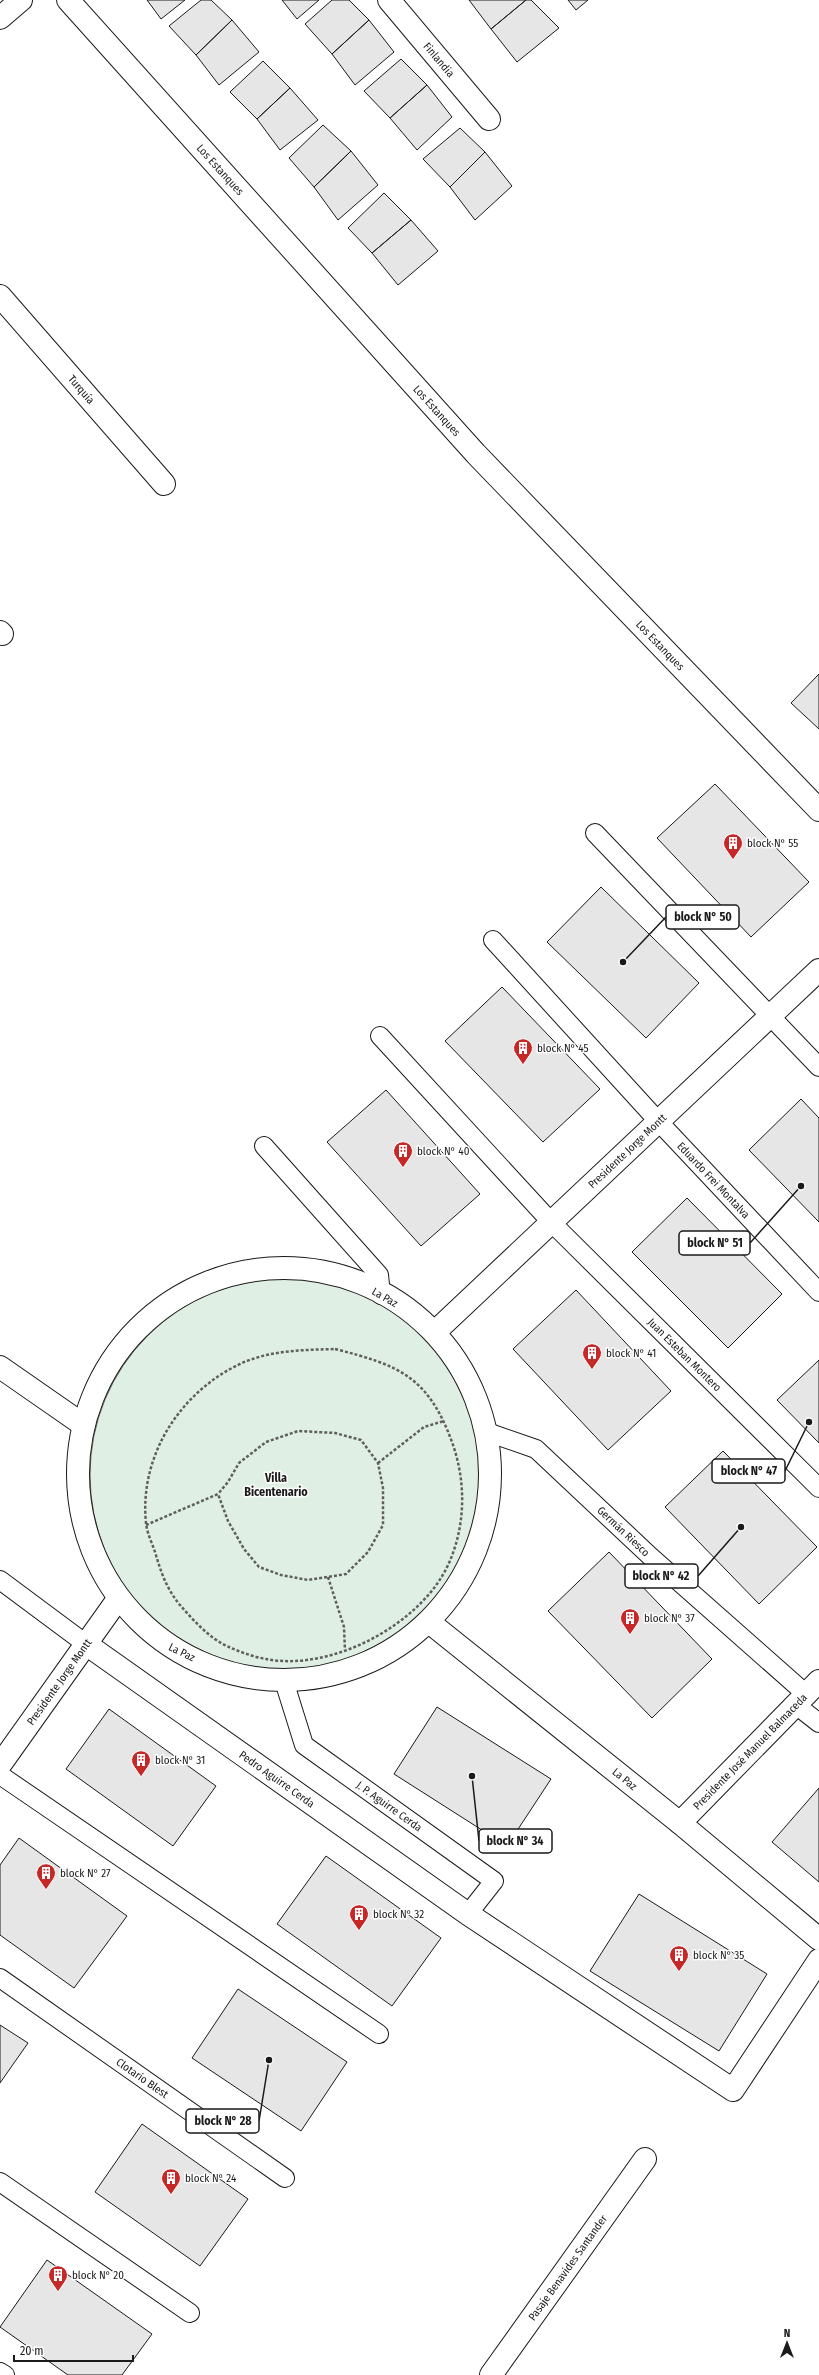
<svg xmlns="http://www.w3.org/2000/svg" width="819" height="2375" font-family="'Fira Sans Condensed',sans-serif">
	<rect width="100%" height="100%" fill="#fff"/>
	<path fill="#e0efe3" stroke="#6a6a6a" d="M90 1475a197 197 0 1 1 394 0a197 197 0 1 1-394 0Z"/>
	<path fill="#e6e6e6" stroke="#1a1a1a" d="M147,0H185L161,19Z
		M201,0H211L232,20L196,55L169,26Z
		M282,0H319L297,19Z
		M332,0H349L369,20L332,54L305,24Z
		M469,0H526L491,29Z
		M526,0H531L559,28L517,62L491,29Z
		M568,0H588L576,10Z
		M232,20L259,52L219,85L196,55Z
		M369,20L394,52L355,85L332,54Z
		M401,59L427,85L390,118L364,91Z
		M263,61L290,88L257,119L230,92Z
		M427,85L452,117L417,150L390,118Z
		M290,88L318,120L280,150L257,119Z
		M323,125L351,151L314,187L289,158Z
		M460,128L485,152L450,187L423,159Z
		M351,151L378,185L338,220L314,187Z
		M485,152L512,186L475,220L450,187Z
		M384,193L411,220L372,253L348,228Z
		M411,220L438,251L398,285L372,253Z
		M819,674V729L791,703Z
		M715,784L809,882L751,937L657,838Z
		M601,887L699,983L646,1038L547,942Z
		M502,987L600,1089L543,1142L445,1041Z
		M386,1090L480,1194L421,1246L327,1142Z
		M801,1099L819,1118V1222L749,1150Z
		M687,1198L782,1294L728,1348L632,1252Z
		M576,1290L671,1391L608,1450L513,1349Z
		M819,1360V1443L777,1400Z
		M723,1451L817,1547L759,1604L665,1507Z
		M609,1552L712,1659L652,1718L548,1611Z
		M437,1707L551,1779L507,1846L394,1774Z
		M109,1709L216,1786L173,1846L66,1769Z
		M819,1788V1882L772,1842Z
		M19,1838L127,1916L74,1988L0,1935V1865Z
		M326,1856L441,1938L392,2006L277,1924Z
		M639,1894L767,1974L719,2051L590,1971Z
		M238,1989L347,2062L301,2131L192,2058Z
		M0,2025L28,2043L0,2083Z
		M142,2124L248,2199L200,2266L95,2192Z
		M47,2260L152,2334L122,2375H68L0,2327Z"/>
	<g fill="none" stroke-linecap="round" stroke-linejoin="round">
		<g stroke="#1a1a1a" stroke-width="20">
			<g id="service">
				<path d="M595,833L819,1067"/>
				<path id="s1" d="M493,940L658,1121L819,1292"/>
				<path id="s2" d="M380,1036L551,1222L819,1488"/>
				<path d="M264,1146L379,1275L381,1295"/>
				<path id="s3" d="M487,1432L536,1449L651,1557L806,1694"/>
				<path d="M0,1580L86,1644"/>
				<path id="s4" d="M284,1681L304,1745L494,1881L468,1914"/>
				<path d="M796,1705L819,1723"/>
				<path d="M0,1775L379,2034"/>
				<path id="s5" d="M0,1978L285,2178"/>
				<path d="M0,2182L190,2313"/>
				<path d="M0,2372L5,2375"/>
			</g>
		</g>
		<g stroke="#1a1a1a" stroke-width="24">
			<g id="minor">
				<path id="s6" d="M68,0L476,454L819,810"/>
				<path id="s7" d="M389,0L489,119"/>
				<path d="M0,18L21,0"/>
				<path id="s8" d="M0,296L164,484"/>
				<path d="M0,632L2,634"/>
				<path id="s9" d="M435,1332L819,970"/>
				<path id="s10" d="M429,1622L680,1823L819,1939"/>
				<path id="s11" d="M86,1644L468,1914L733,2090L819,1960"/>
				<path id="s12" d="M680,1823L819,1681"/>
				<path id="s13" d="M491,2375L645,2159"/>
			</g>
		</g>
		<g stroke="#1a1a1a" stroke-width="24">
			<g id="tertiary">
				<circle cx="284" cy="1474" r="206"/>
				<path d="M0,1367L82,1424"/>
				<path id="s14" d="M0,1765L118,1599"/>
			</g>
		</g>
		<path stroke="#5f5f5f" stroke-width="2.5" stroke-dasharray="3 2" stroke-linecap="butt" d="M335,1349C398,1365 428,1376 452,1442C466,1481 466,1524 449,1563C422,1624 332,1672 266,1659C254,1657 240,1652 229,1647C210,1639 193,1620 180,1605C166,1588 161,1572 155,1552C152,1543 147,1533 146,1523C139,1455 181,1391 242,1363C272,1350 303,1350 335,1349Z
			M378,1463L424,1427L444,1421
			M146,1525L218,1494L228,1521L244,1549L259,1567L281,1575L308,1580L346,1574L368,1552L383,1525V1488L378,1463L361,1440L335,1433L298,1431L266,1442L239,1463L228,1482L218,1494
			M328,1577L344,1627L345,1651"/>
		<use href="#service" stroke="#fff" stroke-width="18"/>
		<use href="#minor" stroke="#fff" stroke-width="22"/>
		<use href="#tertiary" stroke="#fff" stroke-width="22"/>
	</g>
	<defs>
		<g id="building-pin" transform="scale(1)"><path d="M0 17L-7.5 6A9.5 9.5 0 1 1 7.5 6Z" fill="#c62828" stroke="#fff"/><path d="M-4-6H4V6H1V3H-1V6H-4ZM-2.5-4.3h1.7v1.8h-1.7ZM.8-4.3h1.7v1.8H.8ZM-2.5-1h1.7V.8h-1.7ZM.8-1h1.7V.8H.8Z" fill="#fff"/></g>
	</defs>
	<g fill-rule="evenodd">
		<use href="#building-pin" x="733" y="843"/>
		<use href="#building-pin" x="523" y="1048"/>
		<use href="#building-pin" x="403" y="1151"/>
		<use href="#building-pin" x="592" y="1353"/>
		<use href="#building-pin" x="630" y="1618"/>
		<use href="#building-pin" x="141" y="1760"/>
		<use href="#building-pin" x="46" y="1873"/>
		<use href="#building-pin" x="359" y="1914"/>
		<use href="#building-pin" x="679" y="1955"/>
		<use href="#building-pin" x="171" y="2178"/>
		<use href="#building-pin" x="58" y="2275"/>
	</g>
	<g text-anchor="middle" stroke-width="3" stroke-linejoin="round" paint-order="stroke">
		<g font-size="11" fill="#1a1a1a" stroke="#fff">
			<text dy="4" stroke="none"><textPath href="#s7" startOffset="78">Finlandia</textPath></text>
			<text dy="4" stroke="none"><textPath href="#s6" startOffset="228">Los Estanques</textPath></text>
			<text dy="4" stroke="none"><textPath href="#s8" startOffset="124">Turquía</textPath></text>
			<text dy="4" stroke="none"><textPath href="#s6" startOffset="552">Los Estanques</textPath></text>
			<text dy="4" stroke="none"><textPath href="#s6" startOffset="876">Los Estanques</textPath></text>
			<text dy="4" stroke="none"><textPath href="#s9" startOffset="264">Presidente Jorge Montt</textPath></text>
			<text dy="4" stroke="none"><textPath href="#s1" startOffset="326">Eduardo Frei Montalva</textPath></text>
			<text transform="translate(385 1297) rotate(30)" y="4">La Paz</text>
			<text dy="4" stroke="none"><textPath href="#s2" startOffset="441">Juan Esteban Montero</textPath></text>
			<text dy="4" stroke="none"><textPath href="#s3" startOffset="172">Germán Riesco</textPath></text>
			<text transform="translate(182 1652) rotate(26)" y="4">La Paz</text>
			<text dy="4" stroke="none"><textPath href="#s14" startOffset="102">Presidente Jorge Montt</textPath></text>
			<text dy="4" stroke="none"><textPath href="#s12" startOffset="100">Presidente José Manuel Balmaceda</textPath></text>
			<text dy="4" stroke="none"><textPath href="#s11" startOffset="234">Pedro Aguirre Cerda</textPath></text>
			<text dy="4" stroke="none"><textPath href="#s10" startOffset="251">La Paz</textPath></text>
			<text dy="4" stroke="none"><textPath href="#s4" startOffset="172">J. P. Aguirre Cerda</textPath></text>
			<text dy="4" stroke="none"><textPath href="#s5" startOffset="174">Clotario Blest</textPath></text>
			<text dy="4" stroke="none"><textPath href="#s13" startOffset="132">Pasaje Benavides Santander</textPath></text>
		</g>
		<g font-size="11" fill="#1a1a1a" stroke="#fff" text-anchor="start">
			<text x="747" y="847">block N° 55</text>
			<text x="537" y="1052">block N° 45</text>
			<text x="417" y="1155">block N° 40</text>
			<text x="606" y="1357">block N° 41</text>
			<text x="644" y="1622">block N° 37</text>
			<text x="155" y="1764">block N° 31</text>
			<text x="60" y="1877">block N° 27</text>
			<text x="373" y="1918">block N° 32</text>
			<text x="693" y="1959">block N° 35</text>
			<text x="185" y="2182">block N° 24</text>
			<text x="72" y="2279">block N° 20</text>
		</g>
		<g font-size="12" font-weight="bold" fill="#1a1a1a" stroke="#fff">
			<text x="276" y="1482">Villa<tspan x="276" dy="14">Bicentenario</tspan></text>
		</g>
	</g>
	<path fill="none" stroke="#1a1a1a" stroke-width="1.5" d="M623 962L666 917M801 1186L750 1243M809 1422L785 1471M741 1527L698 1576M472 1776L479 1841M269 2060L259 2121"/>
	<g fill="#1a1a1a" stroke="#fff" stroke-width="1.5">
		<circle cx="623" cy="962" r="4"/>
		<circle cx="801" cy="1186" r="4"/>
		<circle cx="809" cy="1422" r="4"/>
		<circle cx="741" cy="1527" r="4"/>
		<circle cx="472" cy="1776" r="4"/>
		<circle cx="269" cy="2060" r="4"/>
	</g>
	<g fill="#fff" stroke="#1a1a1a" stroke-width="1.5">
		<rect x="666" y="905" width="73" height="24" rx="4"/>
		<rect x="679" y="1231" width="71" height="24" rx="4"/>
		<rect x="712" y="1459" width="73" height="24" rx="4"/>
		<rect x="625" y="1564" width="73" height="24" rx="4"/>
		<rect x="479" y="1829" width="73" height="24" rx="4"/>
		<rect x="186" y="2109" width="73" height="24" rx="4"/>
	</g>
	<g font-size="12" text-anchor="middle" font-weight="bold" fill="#1a1a1a">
		<text x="703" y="921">block N° 50</text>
		<text x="715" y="1247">block N° 51</text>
		<text x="749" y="1475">block N° 47</text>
		<text x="661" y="1580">block N° 42</text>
		<text x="515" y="1845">block N° 34</text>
		<text x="223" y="2125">block N° 28</text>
	</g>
	<g transform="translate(787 2343)" stroke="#ffffff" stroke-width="3" paint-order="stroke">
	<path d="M0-3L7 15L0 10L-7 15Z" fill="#1a1a1a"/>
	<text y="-6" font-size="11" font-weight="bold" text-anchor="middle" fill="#1a1a1a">N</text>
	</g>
	<path d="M14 2355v6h119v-6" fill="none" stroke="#1a1a1a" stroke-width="2"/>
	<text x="20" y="2355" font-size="12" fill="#1a1a1a" stroke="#ffffff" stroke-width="3" paint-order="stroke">20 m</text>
</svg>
